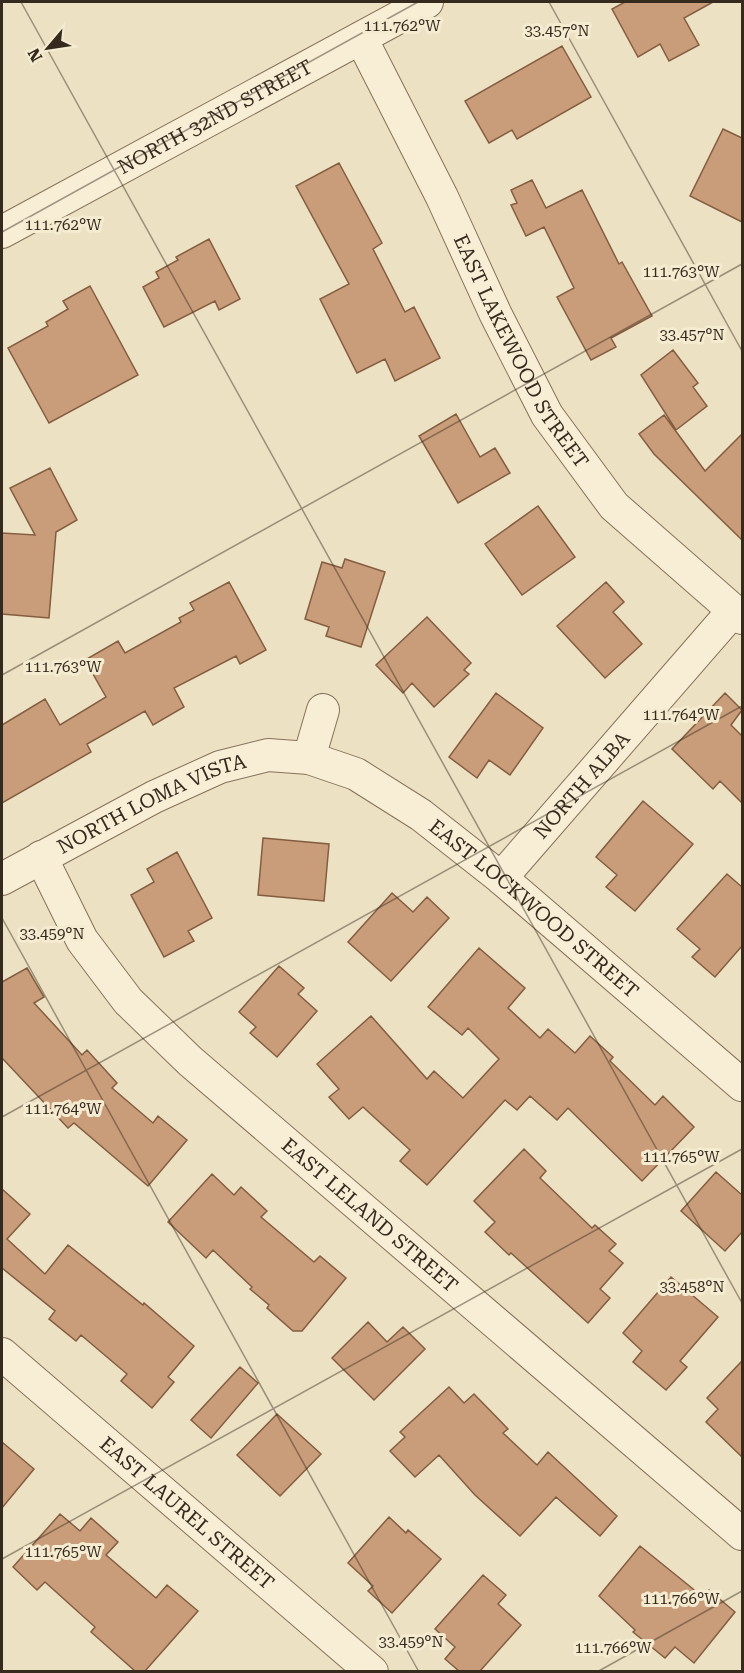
<svg xmlns="http://www.w3.org/2000/svg" width="744" height="1673" font-family="'Roboto Serif',serif">
	<rect width="100%" height="100%" fill="#ece1c2"/>
	<path fill="#c99d79" stroke="#845d41" stroke-width="1.5" d="M625,2H713L684,18L699,45L669,61L660,44L638,57L612,9Z
		M562,46L591,97L517,139L512,130L489,143L465,101Z
		M723,129L742,138V222L690,196Z
		M339,163L382,243L373,249L405,312L414,307L440,358L395,381L385,359L357,373L320,299L349,284L296,186Z
		M532,180L546,208L582,190L619,264L622,262L652,316L611,338L616,347L591,360L557,297L574,288L544,227L526,236L511,205L517,203L511,190Z
		M209,239L240,299L219,310L215,301L164,327L143,287L159,278L156,272L178,260L176,257Z
		M90,286L138,375L49,423L8,348L48,326L46,322L68,309L63,301Z
		M673,350L698,383L693,387L707,406L676,430L641,375Z
		M456,414L480,457L495,448L510,473L458,503L419,436Z
		M664,415L705,471L742,434V540L654,454L639,434Z
		M50,468L77,520L56,532L49,618L2,614V533L35,535L10,488Z
		M538,506L575,557L522,595L485,544Z
		M345,559L385,572L361,647L326,636L329,627L305,619L322,562L342,568Z
		M229,582L266,650L240,664L236,656L174,688L184,707L153,725L145,711L87,744L91,752L2,803V725L45,699L60,725L106,697L85,660L118,641L125,653L181,622L179,618L194,610L190,603Z
		M606,582L624,602L613,612L642,644L605,678L557,626Z
		M427,617L471,663L464,670L469,674L434,707L412,683L403,693L376,665Z
		M496,693L543,728L510,775L489,760L477,778L449,757Z
		M725,693L742,710L731,725L742,736V803L720,781L713,789L672,749Z
		M643,801L693,844L635,911L606,887L617,875L596,857Z
		M263,838L329,844L324,901L258,895Z
		M177,852L212,918L188,931L194,941L164,957L131,895L154,882L147,869Z
		M727,874L742,887V946L715,977L692,957L700,949L677,929Z
		M392,893L413,912L427,897L449,918L391,981L348,942Z
		M479,948L525,988L508,1008L540,1038L548,1029L575,1053L590,1036L613,1057L610,1061L655,1105L663,1096L694,1127L642,1181L568,1108L557,1120L530,1096L517,1110L505,1100L427,1185L400,1161L410,1150L363,1107L349,1119L329,1097L339,1089L317,1064L371,1016L427,1079L434,1071L463,1098L499,1059L468,1028L462,1035L428,1007Z
		M279,966L304,988L298,994L317,1011L277,1057L250,1033L256,1027L239,1012Z
		M27,968L44,997L34,1003L82,1055L87,1050L117,1083L112,1088L153,1123L158,1116L187,1140L148,1186L74,1123L68,1128L2,1058V982Z
		M524,1149L546,1171L540,1178L592,1228L595,1225L616,1244L609,1251L623,1263L600,1289L610,1298L588,1323L511,1253L509,1255L485,1232L495,1222L474,1201Z
		M716,1172L742,1195V1232L725,1251L681,1211Z
		M212,1174L234,1195L241,1187L267,1211L261,1217L314,1262L320,1256L346,1278L302,1331H293L267,1308L269,1305L250,1289L252,1287L213,1250L206,1258L168,1222Z
		M2,1189L30,1214L7,1239L45,1274L68,1245L143,1305L144,1303L194,1346L168,1377L174,1382L152,1408L121,1381L127,1374L81,1335L76,1341L49,1319L55,1311L2,1268Z
		M671,1277L718,1317L680,1361L687,1367L666,1390L633,1362L642,1351L623,1333Z
		M368,1322L387,1342L403,1327L425,1349L374,1400L332,1358Z
		M742,1361V1457L706,1422L718,1409L707,1398Z
		M240,1367L258,1383L211,1438L191,1420Z
		M449,1387L464,1403L474,1394L508,1429L503,1433L537,1465L548,1452L617,1516L600,1536L556,1497L520,1536L475,1495L439,1455L415,1477L390,1451L405,1437L400,1432Z
		M277,1414L321,1454L280,1496L237,1455Z
		M2,1442L34,1469L2,1508Z
		M60,1514L80,1531L91,1518L118,1542L106,1555L156,1598L167,1585L198,1611L145,1671H135L91,1632L95,1627L45,1582L37,1590L13,1567Z
		M389,1517L406,1533L408,1530L441,1559L392,1613L368,1591L373,1586L348,1563Z
		M640,1546L703,1597L709,1590L735,1612L694,1663L675,1647L665,1658L633,1632L635,1630L599,1596Z
		M483,1575L506,1595L498,1604L521,1625L480,1671H459L445,1659L455,1647L435,1629Z"/>
	<g fill="none" stroke-linecap="round" stroke-linejoin="round">
		<g stroke="#85725a" stroke-width="34">
			<g id="minor">
				<path id="s1" d="M361,38L442,197L496,315L547,415L614,506L742,618"/>
				<path id="s2" d="M2,232L427,2"/>
				<path d="M309,758L323,710"/>
				<path id="s3" d="M41,857L82,940L128,1001L190,1061L742,1534"/>
				<path id="s4" d="M501,878L733,611"/>
				<path id="s5" d="M2,879L154,797L220,767L268,755L309,758L356,774L421,815L501,878L742,1085"/>
				<path id="s6" d="M2,1354L372,1672"/>
			</g>
		</g>
		<use href="#minor" stroke="#f7eed5" stroke-width="32"/>
	</g>
	<path fill="none" stroke="#362a1e" stroke-width="1.5" stroke-opacity="0.45" d="M21,2L742,1303M549,2L742,351M2,232L418,2M2,675L742,264M2,918L419,1672M2,1117L742,706M2,1559L742,1149M597,1672L742,1591"/>
	<g text-anchor="middle" stroke-width="6" stroke-linejoin="round" paint-order="stroke">
		<g font-size="20" fill="#362a1e" stroke="#f4ebd1">
			<text dy="7" stroke="none"><textPath href="#s2" startOffset="242">NORTH 32ND STREET</textPath></text>
			<text dy="7" stroke="none"><textPath href="#s1" startOffset="352">EAST LAKEWOOD STREET</textPath></text>
			<text dy="7" stroke="none"><textPath href="#s4" startOffset="123">NORTH ALBA</textPath></text>
			<text dy="7" stroke="none"><textPath href="#s5" startOffset="168">NORTH LOMA VISTA</textPath></text>
			<text dy="7" stroke="none"><textPath href="#s5" startOffset="609">EAST LOCKWOOD STREET</textPath></text>
			<text dy="7" stroke="none"><textPath href="#s3" startOffset="492">EAST LELAND STREET</textPath></text>
			<text dy="7" stroke="none"><textPath href="#s6" startOffset="244">EAST LAUREL STREET</textPath></text>
		</g>
	</g>
	<g font-size="15" text-anchor="middle" fill="#362a1e" stroke="#f4ebd1" stroke-width="6" stroke-linejoin="round" paint-order="stroke">
		<text x="402" y="31">111.762°W</text>
		<text x="557" y="36">33.457°N</text>
		<text x="63" y="230">111.762°W</text>
		<text x="681" y="277">111.763°W</text>
		<text x="692" y="340">33.457°N</text>
		<text x="63" y="672">111.763°W</text>
		<text x="681" y="720">111.764°W</text>
		<text x="52" y="939">33.459°N</text>
		<text x="63" y="1114">111.764°W</text>
		<text x="681" y="1162">111.765°W</text>
		<text x="692" y="1292">33.458°N</text>
		<text x="63" y="1557">111.765°W</text>
		<text x="681" y="1604">111.766°W</text>
		<text x="411" y="1647">33.459°N</text>
		<text x="613" y="1653">111.766°W</text>
	</g>
	<rect width="744" height="1673" fill="none" stroke="#362a1e" stroke-width="6"/>
	<g transform="translate(48 48) rotate(241)" stroke="#f4ebd1" stroke-width="4.5" paint-order="stroke">
	<path d="M0-4.5L10 22L0 15L-10 22Z" fill="#362a1e"/>
	<text y="-9" font-size="16" font-weight="bold" text-anchor="middle" fill="#362a1e">N</text>
	</g>
</svg>
